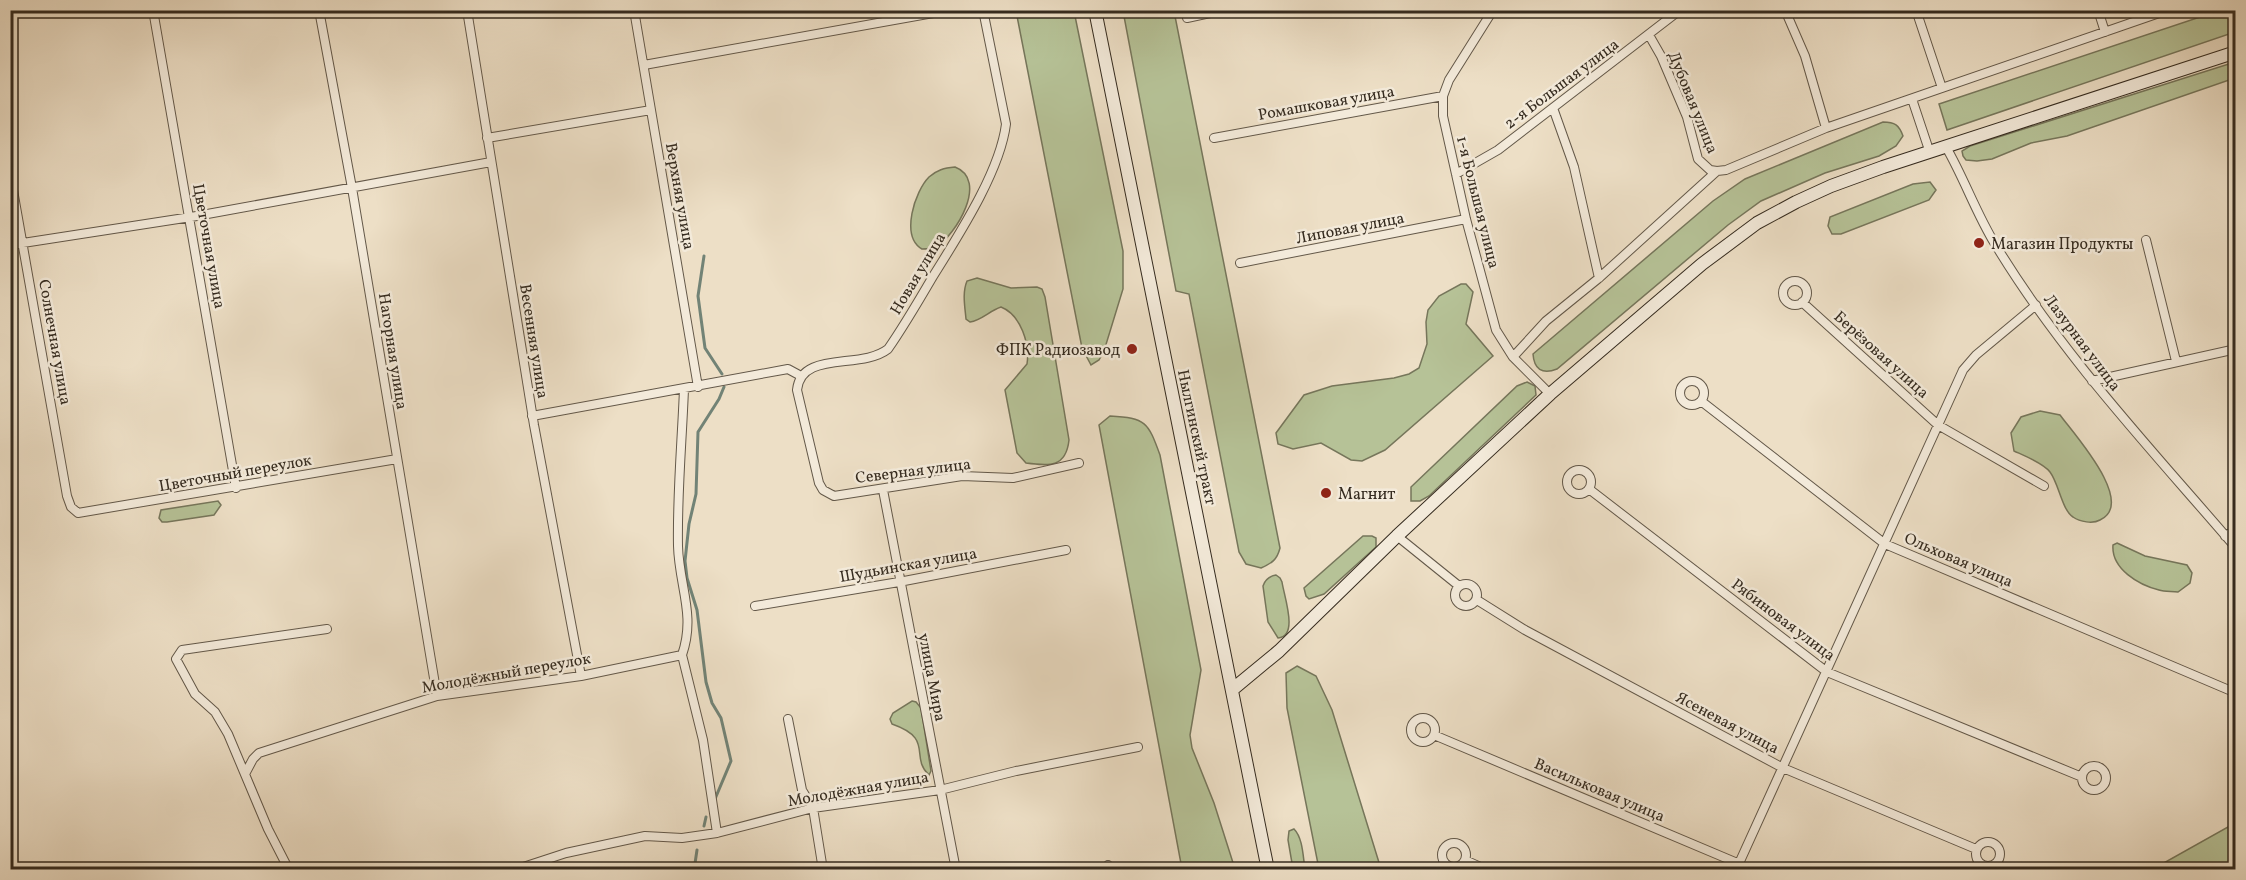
<svg xmlns="http://www.w3.org/2000/svg" width="2246" height="880" font-family="Vollkorn,serif">
	<rect width="100%" height="100%" fill="#eddfc6"/>
	<filter id="stains"><feTurbulence type="fractalNoise" baseFrequency=".00333" numOctaves="4"/><feColorMatrix values="0 0 0 0 .2 0 0 0 0 .09 0 0 0 0 .02 0 0 0 .5 -.17"/></filter>
	<radialGradient id="worn" r=".72"><stop offset=".6" stop-color="#630" stop-opacity="0"/><stop offset="1" stop-color="#630" stop-opacity=".3"/></radialGradient>
	<path fill="#b6c297" stroke="#76765b" stroke-width="1.5" d="M2221,10L2235,11V32L1947,130L1939,104Z
		M1016,11H1074L1123,251V289L1104,351L1099,360L1091,365L1082,348Z
		M1123,11H1174L1280,548C1277,560 1272,563 1261,568L1246,564L1239,552L1189,294L1176,291Z
		M2235,62V78L2067,136L2031,143L1992,159L1977,161L1966,160L1963,156L1962,151L1970,146Z
		M1883,122C1895,122 1899,125 1903,136L1896,146L1879,156L1825,173L1761,201L1728,225L1557,369C1542,375 1534,369 1533,354L1713,201L1745,179Z
		M955,167C989,180 956,235 936,247C931,249 926,249 922,249C900,236 915,191 929,177C937,170 944,168 955,167Z
		M1930,182L1936,190L1929,200L1841,234H1832L1828,226L1830,217L1913,184Z
		M977,278L1011,288L1037,287L1042,289L1045,297L1069,440C1066,468 1049,466 1026,463L1017,453L1005,390L1027,364C1030,344 1021,315 1001,307C989,311 982,320 970,322L966,319C965,307 962,293 967,281Z
		M1461,284H1466L1473,292L1466,324L1493,356L1385,450L1362,461L1351,460L1321,443L1293,449L1278,444L1276,433L1304,395L1332,386L1394,378L1409,374L1419,368L1427,344L1426,322L1428,310L1439,296Z
		M1527,382L1535,386L1536,395L1429,496L1420,501H1411V487L1517,386Z
		M2040,411L2060,415C2073,433 2137,503 2100,520C2093,524 2080,522 2073,517C2062,510 2059,484 2050,472C2043,463 2025,456 2014,451L2011,433L2021,417Z
		M1110,416C1146,418 1148,422 1160,455L1201,670L1190,735L1192,748L1214,803L1235,869H1182L1099,425Z
		M218,501L221,505L214,515L167,522H162L159,518L161,510Z
		M1363,536H1372L1376,538V547L1324,594L1309,599L1306,596L1304,588Z
		M2117,543L2145,556L2187,565L2192,573L2190,583L2178,592C2172,591 2165,592 2159,590C2139,585 2111,569 2113,545Z
		M1276,575L1280,578L1282,582C1284,596 1299,637 1278,638L1268,622L1263,586C1265,580 1270,576 1276,575Z
		M1297,666L1316,676L1332,710L1381,869H1319L1287,708L1286,673Z
		M912,701L916,702L921,708L931,771L929,775C909,756 935,739 892,724L890,719L893,713Z
		M2235,823V869H2153Z
		M1294,829C1303,838 1303,857 1305,869H1293L1288,840L1289,831Z"/>
	<g fill="none" stroke-linecap="round" stroke-linejoin="round">
		<path stroke="#728376" stroke-width="3" d="M704,256L698,296L705,348L722,374
			M715,799L731,761L721,718L712,703L706,682L697,610L687,578L685,561L689,524L696,494L698,432L719,399L724,387
			M704,826L706,817
			M694,870L697,850"/>
		<g stroke="#635849" stroke-width="10">
			<path id="street" d="M153,10L236,488
				M319,10L352,188L437,696
				M467,10L534,425L581,676
				M634,10L698,387
				M983,10L1006,124C1000,172 958,236 932,278C918,302 904,326 888,349C861,370 801,350 797,390L819,483L823,490L834,496L962,476L1013,478L1079,463
				M1493,10L1449,80L1443,96V116L1466,219L1496,330L1513,357L1550,394
				M1785,10L1805,56L1826,128
				M1916,10L1942,88
				M2098,10L2105,32
				M1187,18L1224,10
				M1649,35L1661,56L1687,117L1698,159L1710,170L1717,171
				M644,65L950,10
				M1912,99L1930,153
				M1553,108L1574,167L1599,278
				M487,138L651,110
				M1214,138L1443,96
				M1946,147C1964,178 1976,213 1995,244C2062,355 2152,450 2236,548
				M10,173L67,496L71,507L78,513L397,459
				M1456,174L1498,150L1680,10
				M2146,240L2176,361
				M10,245L191,217L491,162
				M1240,263L1466,219
				M1783 293a12 12 0 1 1 24 0a12 12 0 1 1-24 0Z
				M1802,302L1938,425L2044,486
				M1513,357L1546,321L1599,278L1717,171L1726,170L1826,128L2168,10
				M1680 393a12 12 0 1 1 24 0a12 12 0 1 1-24 0Z
				M2092,381L2236,349
				M684,389C682,441 677,493 678,546C679,586 696,615 682,655L703,740L717,833
				M1701,401L1885,544L2236,693
				M532,416L788,369L801,376
				M1567 482a12 12 0 1 1 24 0a12 12 0 1 1-24 0Z
				M1589,489L1827,672L2082,777
				M883,490L956,870
				M1397,536L1459,586
				M2225,536L2236,530
				M1455 595a11 11 0 1 1 22 0a11 11 0 1 1-22 0Z
				M1477,600L1525,630L1783,768L1976,849
				M755,606L899,582L1066,550
				M1411 730a12 12 0 1 1 24 0a12 12 0 1 1-24 0Z
				M788,719L802,790L813,808L823,870
				M1434,735L1754,870
				M2082 778a12 12 0 1 1 24 0a12 12 0 1 1-24 0Z
				M245,774L253,759L259,753L437,696L581,676L682,655
				M1976 854a12 12 0 1 1 24 0a12 12 0 1 1-24 0Z
				M1442 855a12 12 0 1 1 24 0a12 12 0 1 1-24 0Z
				M1465,860L1487,870
				M1108,865V870
				M289,870L268,829L228,734L215,712L195,694L176,659L182,650L327,629
				M514,870L566,853L645,836L682,838L717,833L813,808L940,790L1016,771L1138,747
				M1736,870L1963,370L1976,355L2036,305"/>
		</g>
		<g stroke="#352b1f" stroke-width="14">
			<path id="secondary" d="M1095,10L1268,870
				M1233,689L1279,651L1397,536L1550,394L1702,264L1757,223L1796,202L1831,186L1883,167L2236,52"/>
		</g>
		<use href="#street" stroke="#f3eada" stroke-width="8"/>
		<use href="#secondary" stroke="#f3eada" stroke-width="12"/>
	</g>
	<g fill="#8f2418" stroke="#f3eada" stroke-width="2">
		<circle cx="1979" cy="243" r="6"/>
		<circle cx="1132" cy="349" r="6"/>
		<circle cx="1326" cy="493" r="6"/>
	</g>
	<g text-anchor="middle" stroke-width="5" stroke-linejoin="round" paint-order="stroke">
		<g font-size="16" fill="#352b1f" stroke="#f3eada">
			<text transform="translate(1561 83) rotate(-37)" y="6">2-я Большая улица</text>
			<text transform="translate(1326 102) rotate(-10)" y="6">Ромашковая улица</text>
			<text transform="translate(1694 102) rotate(68)" y="6">Дубовая улица</text>
			<text transform="translate(681 196) rotate(80)" y="6">Верхняя улица</text>
			<text transform="translate(1479 202) rotate(76)" y="6">1-я Большая улица</text>
			<text transform="translate(1350 227) rotate(-11)" y="6">Липовая улица</text>
			<text transform="translate(210 246) rotate(80)" y="6">Цветочная улица</text>
			<text transform="translate(917 273) rotate(-59)" y="6">Новая улица</text>
			<text transform="translate(535 341) rotate(81)" y="6">Весенняя улица</text>
			<text transform="translate(56 342) rotate(80)" y="6">Солнечная улица</text>
			<text transform="translate(2083 342) rotate(53)" y="6">Лазурная улица</text>
			<text transform="translate(394 351) rotate(81)" y="6">Нагорная улица</text>
			<text transform="translate(1882 354) rotate(42)" y="6">Берёзовая улица</text>
			<text transform="translate(1198 437) rotate(78)" y="6">Нылгинский тракт</text>
			<text transform="translate(913 470) rotate(-7)" y="6">Северная улица</text>
			<text transform="translate(235 472) rotate(-10)" y="6">Цветочный переулок</text>
			<text transform="translate(1959 559) rotate(23)" y="6">Ольховая улица</text>
			<text transform="translate(908 564) rotate(-10)" y="6">Шудьинская улица</text>
			<text transform="translate(1784 619) rotate(37)" y="6">Рябиновая улица</text>
			<text transform="translate(506 672) rotate(-10)" y="6">Молодёжный переулок</text>
			<text transform="translate(933 677) rotate(79)" y="6">улица Мира</text>
			<text transform="translate(1728 722) rotate(28)" y="6">Ясеневая улица</text>
			<text transform="translate(858 788) rotate(-10)" y="6">Молодёжная улица</text>
			<text transform="translate(1600 789) rotate(23)" y="6">Васильковая улица</text>
		</g>
		<g font-size="16" fill="#352b1f" stroke="#f3eada" text-anchor="start">
			<text x="1991" y="249">Магазин Продукты</text>
			<text x="1120" y="355" text-anchor="end">ФПК Радиозавод</text>
			<text x="1338" y="499">Магнит</text>
		</g>
	</g>
	<rect width="2246" height="880" fill="none" stroke="#eddfc6" stroke-width="36"/>
	<rect x="12" y="12" width="2222" height="856" fill="none" stroke="#352b1f" stroke-width="3"/>
	<rect x="18" y="18" width="2210" height="844" fill="none" stroke="#352b1f" stroke-width="1.5"/>
	<rect width="100%" height="100%" filter="url(#stains)"/>
	<rect width="100%" height="100%" fill="url(#worn)"/>
</svg>
